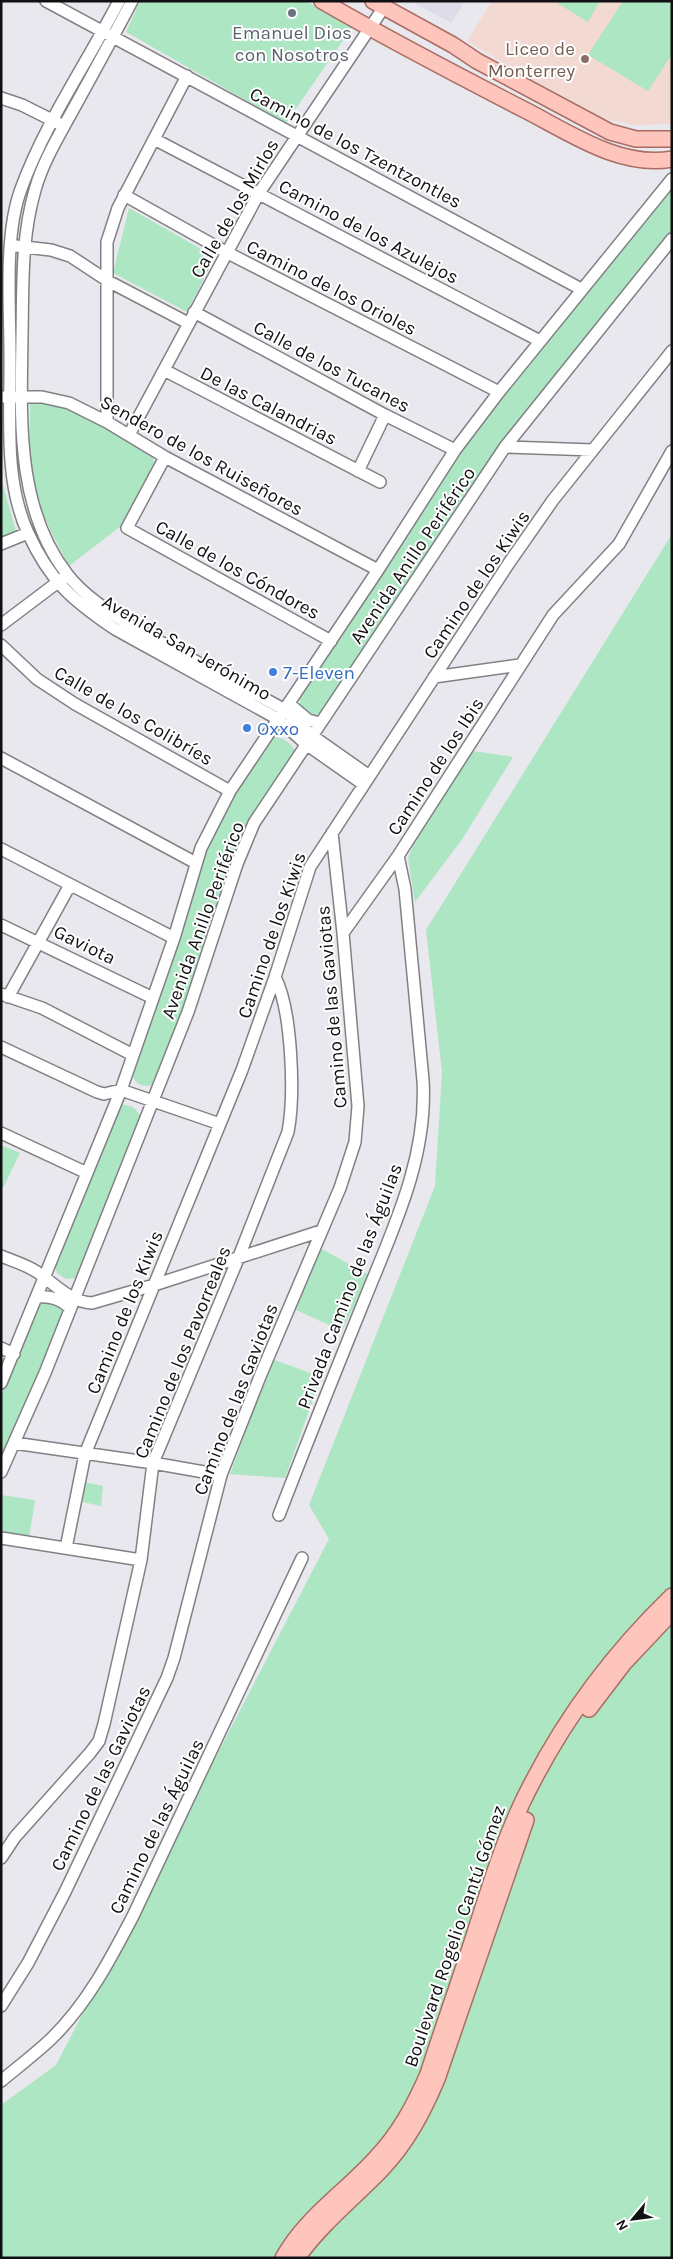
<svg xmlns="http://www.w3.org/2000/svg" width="673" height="2259" font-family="Karla,sans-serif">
	<rect width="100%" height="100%" fill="#e9e8ee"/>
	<path fill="#dedbe8" d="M411,1H465L451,23Z"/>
	<path fill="#f2d9d1" d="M492,1H672V124L634,125L606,119L528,78L467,41Z"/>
	<path fill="#ace6c2" d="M140,1H306L353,26L286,123L126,32Z
		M554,1H600L588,22Z
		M623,1H672V54L648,91L588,55Z
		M672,188V234L510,433L321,714L309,715L300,708V695L475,431Z
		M129,208L215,257L187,312L113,273Z
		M30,401L57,403L75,409L152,453L154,463L121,526L69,566C55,539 39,512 33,482C28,455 30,428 30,401Z
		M1,479L16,531L1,537Z
		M672,534V2258H1V2105L56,2065L329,1539L309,1505L435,1186L442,1072L426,930Z
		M272,737C283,737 293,743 296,754L245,830L233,861L196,979L156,1084C145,1088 135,1086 132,1074L212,834L267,743Z
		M473,751L513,757L463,838L415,902L408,858L426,814Z
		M121,1104L133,1107L142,1117L78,1278L66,1279L57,1273L55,1267L118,1106Z
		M1,1145L20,1153L3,1188L1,1187Z
		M320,1248L369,1275L342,1331L296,1310Z
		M47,1301L65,1310L1,1462V1395L41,1304Z
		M272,1359L321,1377L285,1478L230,1474Z
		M84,1482L103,1486L101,1506L83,1502Z
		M1,1495L35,1500L29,1538L1,1533Z"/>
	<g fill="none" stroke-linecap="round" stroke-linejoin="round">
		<g stroke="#828085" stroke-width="14">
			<path id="minor" d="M46,1L581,289
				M119,1C87,63 45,123 21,189C4,235 10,304 10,354C11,412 3,479 28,533C50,581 72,600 115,629L278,719L306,744L363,784
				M132,1C113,37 94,72 74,108C60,134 43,161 35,190C21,238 23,287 22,336C21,416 15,507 67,574C83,595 108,611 131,626L285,710L311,735L368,775
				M1,98L22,105L58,123
				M154,139L540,341
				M124,195L226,252L499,392
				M16,246L51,250L70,256L108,281L188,323
				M194,312L385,415L455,450
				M164,370L380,482
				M1,397H42L69,403L107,422L165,457L378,570
				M107,422V242L118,208L187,76
				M129,435L259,193L384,7
				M505,447L593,450
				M165,457L127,528L331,641
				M358,471L385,415
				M1,544L28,533
				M1,625L62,579
				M1,645L37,679L75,704L230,791
				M434,677L520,665
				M294,708L308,720L320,723
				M1,758L196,863
				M1,849L174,938
				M1,925L153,998
				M343,933L398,856L553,615L619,544L672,451
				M1,994L42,1008L133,1055
				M8,997L70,885
				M1,1047L97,1092L104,1094L121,1090L220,1124
				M1,1133L87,1173
				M1,1256C13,1261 27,1265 37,1272C55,1284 70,1302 92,1303L154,1285L321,1231
				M38,1297C51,1296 60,1299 70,1308
				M1,1348L14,1354
				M1,1383L121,1090L174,938L201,848L230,791L378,570L455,450L499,392L672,179
				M14,1443L153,1463L221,1475
				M1,1472L45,1373L188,1012L237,864L254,823L505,447L672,239
				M279,1515C306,1445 334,1375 362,1306C391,1233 428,1160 423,1080L405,889L398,856
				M1,1538L141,1560
				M66,1548L85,1454L242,1070L275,977L310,867L509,563L553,500L672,351
				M1,1858L15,1837L90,1753L99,1741L104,1724L141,1560L153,1463L238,1259L288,1132C295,1095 292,1010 275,977
				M1,2006L28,1963L65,1892L167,1678L174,1658L221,1475L261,1374L340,1188L355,1142L358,1106L343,933L332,833
				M1,2081C18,2067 35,2054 51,2039C87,2004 110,1960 133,1916L302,1558"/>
		</g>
		<g stroke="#a96d62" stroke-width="18">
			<path id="major" d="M322,1C388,39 455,74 523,109C567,131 620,169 672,159
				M373,1L453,45L477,61L610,132L636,139H672
				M589,1709L624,1663L672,1612
				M283,2258C305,2218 345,2192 375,2159C399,2134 414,2106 428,2074C442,2030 458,1986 472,1942C487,1895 501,1848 522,1803C559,1726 611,1655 672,1596
				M297,2258C321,2224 353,2199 381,2170C407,2143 423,2112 437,2079L526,1820"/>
		</g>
		<use href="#minor" stroke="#fff" stroke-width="11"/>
		<use href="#major" stroke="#fdc5bb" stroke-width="15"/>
	</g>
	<circle fill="#6b7280" stroke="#fff" stroke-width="2" cx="292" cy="13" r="5"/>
	<circle fill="#8d6e63" stroke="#fff" stroke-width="2" cx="585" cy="59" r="5"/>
	<g fill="#3f7fe0" stroke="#fff" stroke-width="2">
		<circle cx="273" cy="672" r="5"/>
		<circle cx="247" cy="728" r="5"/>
	</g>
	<g text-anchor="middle" stroke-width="4" stroke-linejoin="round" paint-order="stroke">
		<g font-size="19" fill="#5b616d" stroke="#fff">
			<text x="292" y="39">Emanuel Dios<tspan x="292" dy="22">con Nosotros</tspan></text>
		</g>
		<g font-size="19" fill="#785e54" stroke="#fff" text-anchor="end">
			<text x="575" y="55">Liceo de<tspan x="575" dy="22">Monterrey</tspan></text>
		</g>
		<g font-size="19" fill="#111113" stroke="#fff">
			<text transform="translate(356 147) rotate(28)" y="7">Camino de los Tzentzontles</text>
			<text transform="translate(234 208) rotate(-60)" y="7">Calle de los Mirlos</text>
			<text transform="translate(369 231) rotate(28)" y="7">Camino de los Azulejos</text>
			<text transform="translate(332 287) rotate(27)" y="7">Camino de los Orioles</text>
			<text transform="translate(332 366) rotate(28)" y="7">Calle de los Tucanes</text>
			<text transform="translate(269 405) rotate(27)" y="7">De las Calandrias</text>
			<text transform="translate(202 455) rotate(29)" y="7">Sendero de los Ruiseñores</text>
			<text transform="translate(412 555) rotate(-56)" y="7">Avenida Anillo Periférico</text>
			<text transform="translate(238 569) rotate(29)" y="7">Calle de los Cóndores</text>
			<text transform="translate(476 584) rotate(-56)" y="7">Camino de los Kiwis</text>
			<text transform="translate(187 647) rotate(30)" y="7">Avenida San Jerónimo</text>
			<text transform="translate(134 715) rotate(30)" y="7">Calle de los Colibríes</text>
			<text transform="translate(435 766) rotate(-57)" y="7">Camino de los Ibis</text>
			<text transform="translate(202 920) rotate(-70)" y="7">Avenida Anillo Periférico</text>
			<text transform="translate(271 935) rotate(-71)" y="7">Camino de los Kiwis</text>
			<text transform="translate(85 944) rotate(26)" y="7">Gaviota</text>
			<text transform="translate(331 1007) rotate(-95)" y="7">Camino de las Gaviotas</text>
			<text transform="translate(349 1286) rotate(-69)" y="7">Privada Camino de las Águilas</text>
			<text transform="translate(124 1312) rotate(-68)" y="7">Camino de los Kiwis</text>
			<text transform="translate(182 1352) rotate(-68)" y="7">Camino de los Pavorreales</text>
			<text transform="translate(235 1399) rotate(-69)" y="7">Camino de las Gaviotas</text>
			<text transform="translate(100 1778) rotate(-64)" y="7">Camino de las Gaviotas</text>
			<text transform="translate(156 1826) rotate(-64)" y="7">Camino de las Águilas</text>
			<text transform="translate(454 1936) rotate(-71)" y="7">Boulevard Rogelio Cantú Gómez</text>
		</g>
		<g font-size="19" fill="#366cbe" stroke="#fff" text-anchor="start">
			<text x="283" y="679">7-Eleven</text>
			<text x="257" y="735">Oxxo</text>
		</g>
	</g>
	<rect width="673" height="2259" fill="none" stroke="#111113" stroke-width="5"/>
	<g transform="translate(633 2219) rotate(241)" stroke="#ffffff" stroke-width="4" paint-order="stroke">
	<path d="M0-4L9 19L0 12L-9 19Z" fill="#111113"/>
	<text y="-8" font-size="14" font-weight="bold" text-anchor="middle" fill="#111113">N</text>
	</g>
</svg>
